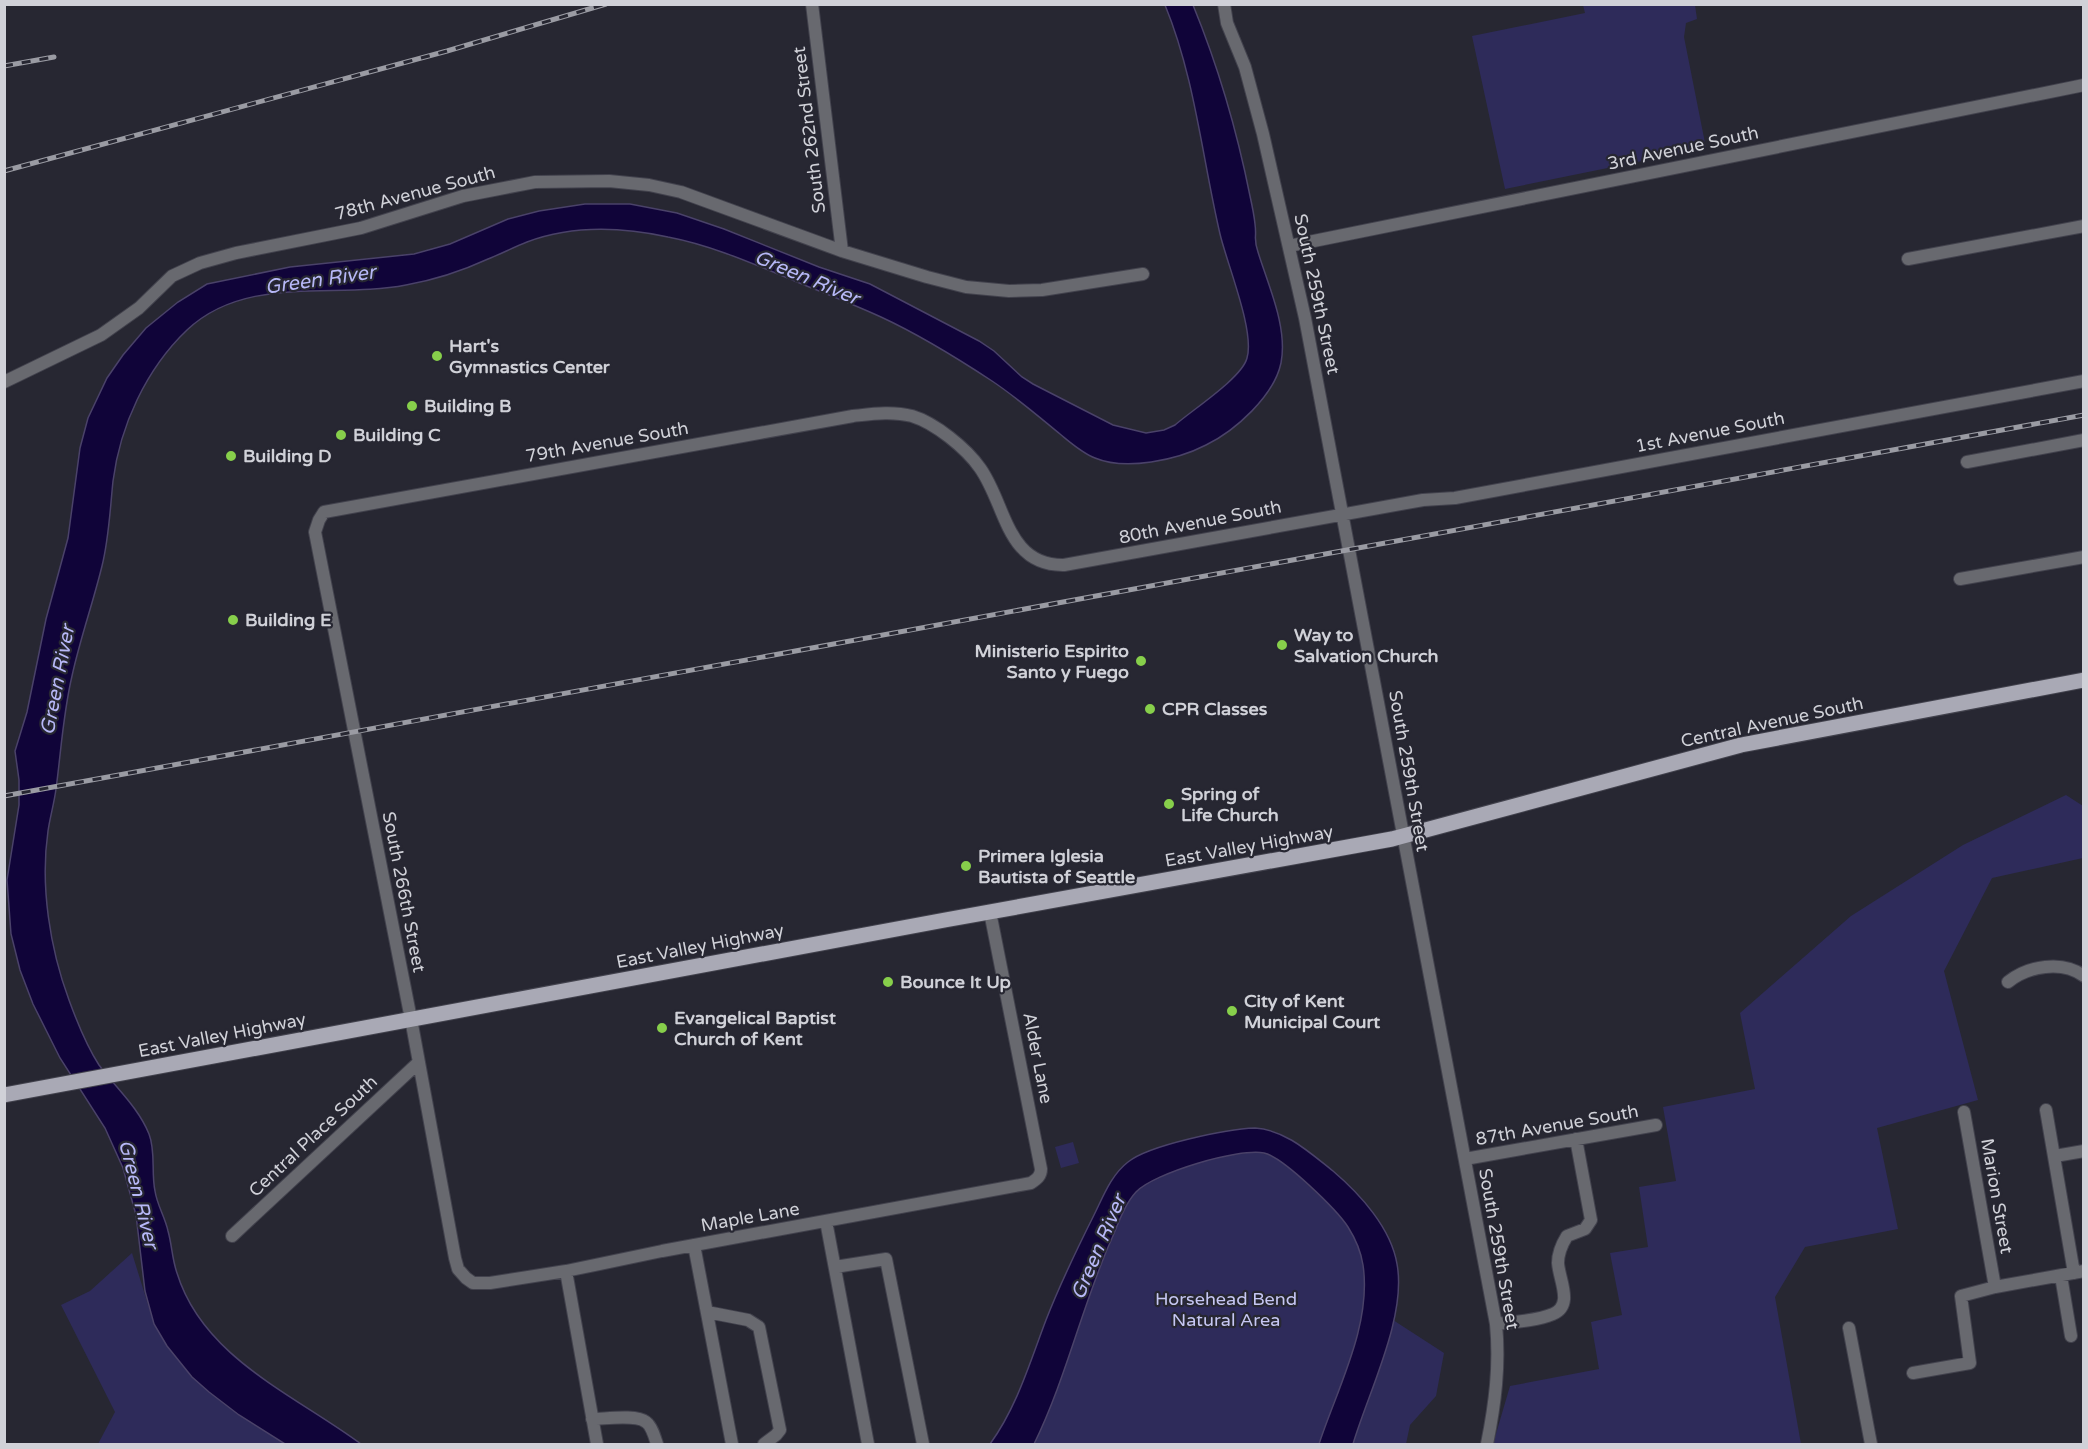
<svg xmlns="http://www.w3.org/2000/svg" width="2088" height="1449" font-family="'Varela Round',sans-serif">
	<rect width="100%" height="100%" fill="#272732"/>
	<path fill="#2e2b5a" d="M1583,5H1695L1697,19L1686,23L1684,37L1706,148L1505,189L1472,36L1585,13Z
		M2066,795L2083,806V858L1992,878L1944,971L1978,1100L1877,1128L1898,1229L1805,1247L1775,1297L1801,1444H1493L1510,1386L1599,1369L1591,1322L1622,1315L1610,1253L1648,1247L1639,1187L1676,1181L1663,1107L1755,1089L1740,1013L1851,916L1963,845Z
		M1073,1142L1079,1163L1061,1168L1055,1147Z
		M1256,1152C1280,1155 1296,1174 1312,1189C1324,1200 1338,1213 1347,1226C1391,1286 1339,1383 1319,1444H1034C1065,1380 1081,1310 1110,1244C1117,1227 1123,1205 1136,1192C1157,1170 1226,1154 1256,1152Z
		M132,1253L154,1324L239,1415L285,1444H98L115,1412L61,1305L90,1291Z
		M1393,1320L1444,1353L1436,1396L1410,1425L1406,1444H1353Z"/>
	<path fill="#100439" stroke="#4a4269" stroke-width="1.5" d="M1165,5H1193C1218,66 1237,131 1250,196C1252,205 1254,214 1255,224C1257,239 1253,237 1258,252C1268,285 1288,327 1281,363C1274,396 1235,431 1206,445C1177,460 1126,471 1095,458C1082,453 1071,443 1060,434C1038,416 1016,397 992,381C957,358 920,335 881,317C855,305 829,295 802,284C758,266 715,246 668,237C622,227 572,225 527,242C514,247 501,254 488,259C462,271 434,280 406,285C335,299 246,274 187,330C146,369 120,426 113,481C110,510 109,538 102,566C93,603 80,639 72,676C63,714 61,752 56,789C54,804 50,817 48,831C40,886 50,949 69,1000C77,1022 86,1045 99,1065C116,1088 138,1107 149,1134C156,1152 151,1172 155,1191C157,1205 165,1217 168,1231C172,1245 172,1259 177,1273C203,1358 295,1395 361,1444H285L239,1415L209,1392L192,1377L167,1346L154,1324L145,1291L136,1215L123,1168L105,1128L60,1058L33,1004L20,970L11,934L7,880L19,805V780L15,751L27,712L46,619L68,538L80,448L88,418L107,378L123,355L146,328L178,302L207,284L290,267L414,254L450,244L508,219L539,211L585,204H630L677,213L724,229L819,267L870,284L979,341L994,351L1022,377L1033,384L1113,425L1146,433L1164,430L1175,425C1192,410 1242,378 1247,358C1255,331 1227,264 1220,234C1202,157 1195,78 1165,5Z
		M1255,1128C1286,1130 1310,1153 1333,1171C1360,1194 1391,1228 1397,1264C1407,1317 1368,1393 1353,1444H1319C1337,1389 1372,1325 1363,1265C1361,1252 1355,1238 1348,1227C1337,1210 1283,1157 1264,1153C1238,1148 1154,1173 1136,1192C1123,1206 1117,1228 1109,1245C1081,1310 1065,1381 1034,1444H990C1017,1407 1030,1362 1046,1320C1060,1284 1077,1249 1094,1215C1103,1197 1111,1175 1128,1162C1149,1145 1227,1129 1255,1128Z"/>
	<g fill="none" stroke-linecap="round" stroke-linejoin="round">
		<g stroke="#42424d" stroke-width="14">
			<path id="minor" d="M812,4L842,251
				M1224,4L1227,23L1245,67L1263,134L1305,318L1496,1324C1500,1366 1495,1404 1487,1444
				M1289,246L2084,85
				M1908,259L2084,226
				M4,382L101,335L139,308L172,276L200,263L236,253L361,228L463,196L535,182L609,181L649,185L681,192L842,251L927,277L966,287L1009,291L1042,290L1143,274
				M1967,462L2084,440
				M1960,579L2084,557
				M990,912L1041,1169C1041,1176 1037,1179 1031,1183L662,1251L566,1271L490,1283H473L466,1278L458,1269L455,1258L411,1019L315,532L319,520L324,512L853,416C872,414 892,411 912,416C935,423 966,448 980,468C1006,504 1006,566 1064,565L1423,500L1455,498L2084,381
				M2008,982C2028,966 2062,960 2084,976
				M2046,1110L2074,1273
				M1964,1112L1995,1287
				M2055,1156L2084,1151
				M1465,1159L1656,1125
				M826,1221L868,1444
				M232,1236L418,1063
				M694,1245L732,1444
				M835,1267L886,1259L923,1444
				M566,1271L597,1444
				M2061,1276L2071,1336
				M707,1312L748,1320L759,1327L780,1430L776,1435L764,1444
				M1496,1324C1514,1322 1536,1321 1553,1314C1574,1305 1559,1280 1558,1263C1558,1253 1562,1244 1567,1236L1585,1229L1591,1220L1576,1139
				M1849,1328L1871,1444
				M1913,1373L1970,1363L1961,1296L1995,1287L2084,1271
				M592,1419C605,1419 636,1414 646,1422C652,1426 655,1438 657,1444"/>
		</g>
		<g stroke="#42424d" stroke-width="17">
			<path id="major" d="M4,1095L945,920L1392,839L1741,745L2084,680"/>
		</g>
		<use href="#minor" stroke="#68696f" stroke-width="12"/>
		<use href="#major" stroke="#a9a9b5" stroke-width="15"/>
		<g stroke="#9a9ba3" stroke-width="5">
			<path id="rail" d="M4,66L54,57
				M4,171L447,51L606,4
				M4,796C698,669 1391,542 2084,415"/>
		</g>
		<use href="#rail" stroke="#272732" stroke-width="3" stroke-dasharray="9" stroke-linecap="butt"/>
	</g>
	<g fill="#87cf4b" stroke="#272732" stroke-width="2">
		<circle cx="437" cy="356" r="6"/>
		<circle cx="412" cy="406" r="6"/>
		<circle cx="341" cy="435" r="6"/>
		<circle cx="231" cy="456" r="6"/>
		<circle cx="233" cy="620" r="6"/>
		<circle cx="1282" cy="645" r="6"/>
		<circle cx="1141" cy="661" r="6"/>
		<circle cx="1150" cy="709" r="6"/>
		<circle cx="1169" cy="804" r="6"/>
		<circle cx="966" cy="866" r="6"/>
		<circle cx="888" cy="982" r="6"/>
		<circle cx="1232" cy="1011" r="6"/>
		<circle cx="662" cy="1028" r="6"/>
	</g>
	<g text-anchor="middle" stroke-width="4.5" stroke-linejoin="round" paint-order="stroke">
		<g font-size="18" fill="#d0d1d8" stroke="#272732">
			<text transform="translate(809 130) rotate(-97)" y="6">South 262nd Street</text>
			<text transform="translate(1683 148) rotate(-12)" y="6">3rd Avenue South</text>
			<text transform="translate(415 193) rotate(-15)" y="6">78th Avenue South</text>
			<text transform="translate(1317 294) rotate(78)" y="6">South 259th Street</text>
			<text transform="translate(1710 432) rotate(-11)" y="6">1st Avenue South</text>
			<text transform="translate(607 442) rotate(-10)" y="6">79th Avenue South</text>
			<text transform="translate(1200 522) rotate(-11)" y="6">80th Avenue South</text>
			<text transform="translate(1772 722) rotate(-12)" y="6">Central Avenue South</text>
			<text transform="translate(1409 771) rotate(80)" y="6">South 259th Street</text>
			<text transform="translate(1249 846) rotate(-10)" y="6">East Valley Highway</text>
			<text transform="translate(404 892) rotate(79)" y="6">South 266th Street</text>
			<text transform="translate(700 946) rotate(-11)" y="6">East Valley Highway</text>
			<text transform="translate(222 1035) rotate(-11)" y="6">East Valley Highway</text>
			<text transform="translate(1038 1058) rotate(79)" y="6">Alder Lane</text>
			<text transform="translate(1557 1125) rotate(-10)" y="6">87th Avenue South</text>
			<text transform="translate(313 1136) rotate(-43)" y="6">Central Place South</text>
			<text transform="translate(1997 1196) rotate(80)" y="6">Marion Street</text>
			<text transform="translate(750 1217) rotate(-10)" y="6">Maple Lane</text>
			<text transform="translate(1499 1249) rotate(80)" y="6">South 259th Street</text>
		</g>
		<g font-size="18" font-weight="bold" fill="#d0d1d8" stroke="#272732" text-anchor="start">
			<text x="449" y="352">Hart's<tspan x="449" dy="21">Gymnastics Center</tspan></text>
			<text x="424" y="412">Building B</text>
			<text x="353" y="441">Building C</text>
			<text x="243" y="462">Building D</text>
			<text x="245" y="626">Building E</text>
			<text x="1294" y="641">Way to<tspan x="1294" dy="21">Salvation Church</tspan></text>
			<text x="1129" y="657" text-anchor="end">Ministerio Espirito<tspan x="1129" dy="21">Santo y Fuego</tspan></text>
			<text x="1162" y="715">CPR Classes</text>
			<text x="1181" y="800">Spring of<tspan x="1181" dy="21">Life Church</tspan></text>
			<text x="978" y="862">Primera Iglesia<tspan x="978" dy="21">Bautista of Seattle</tspan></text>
			<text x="900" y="988">Bounce It Up</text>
			<text x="1244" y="1007">City of Kent<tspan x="1244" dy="21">Municipal Court</tspan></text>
			<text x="674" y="1024">Evangelical Baptist<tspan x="674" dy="21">Church of Kent</tspan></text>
		</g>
		<g font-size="18" fill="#c6c7f3" stroke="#272732">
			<text x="1226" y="1305">Horsehead Bend<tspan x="1226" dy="21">Natural Area</tspan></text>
		</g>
		<g font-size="20" font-style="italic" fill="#b7b8f7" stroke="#272732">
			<text transform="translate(807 277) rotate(23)" y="7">Green River</text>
			<text transform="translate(320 279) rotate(-8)" y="7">Green River</text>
			<text transform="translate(57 680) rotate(-79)" y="7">Green River</text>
			<text transform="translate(139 1194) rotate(76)" y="7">Green River</text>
			<text transform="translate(1098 1247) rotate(-67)" y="7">Green River</text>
		</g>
	</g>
	<rect width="2088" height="1449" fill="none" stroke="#d0d1d8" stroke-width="12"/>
</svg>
